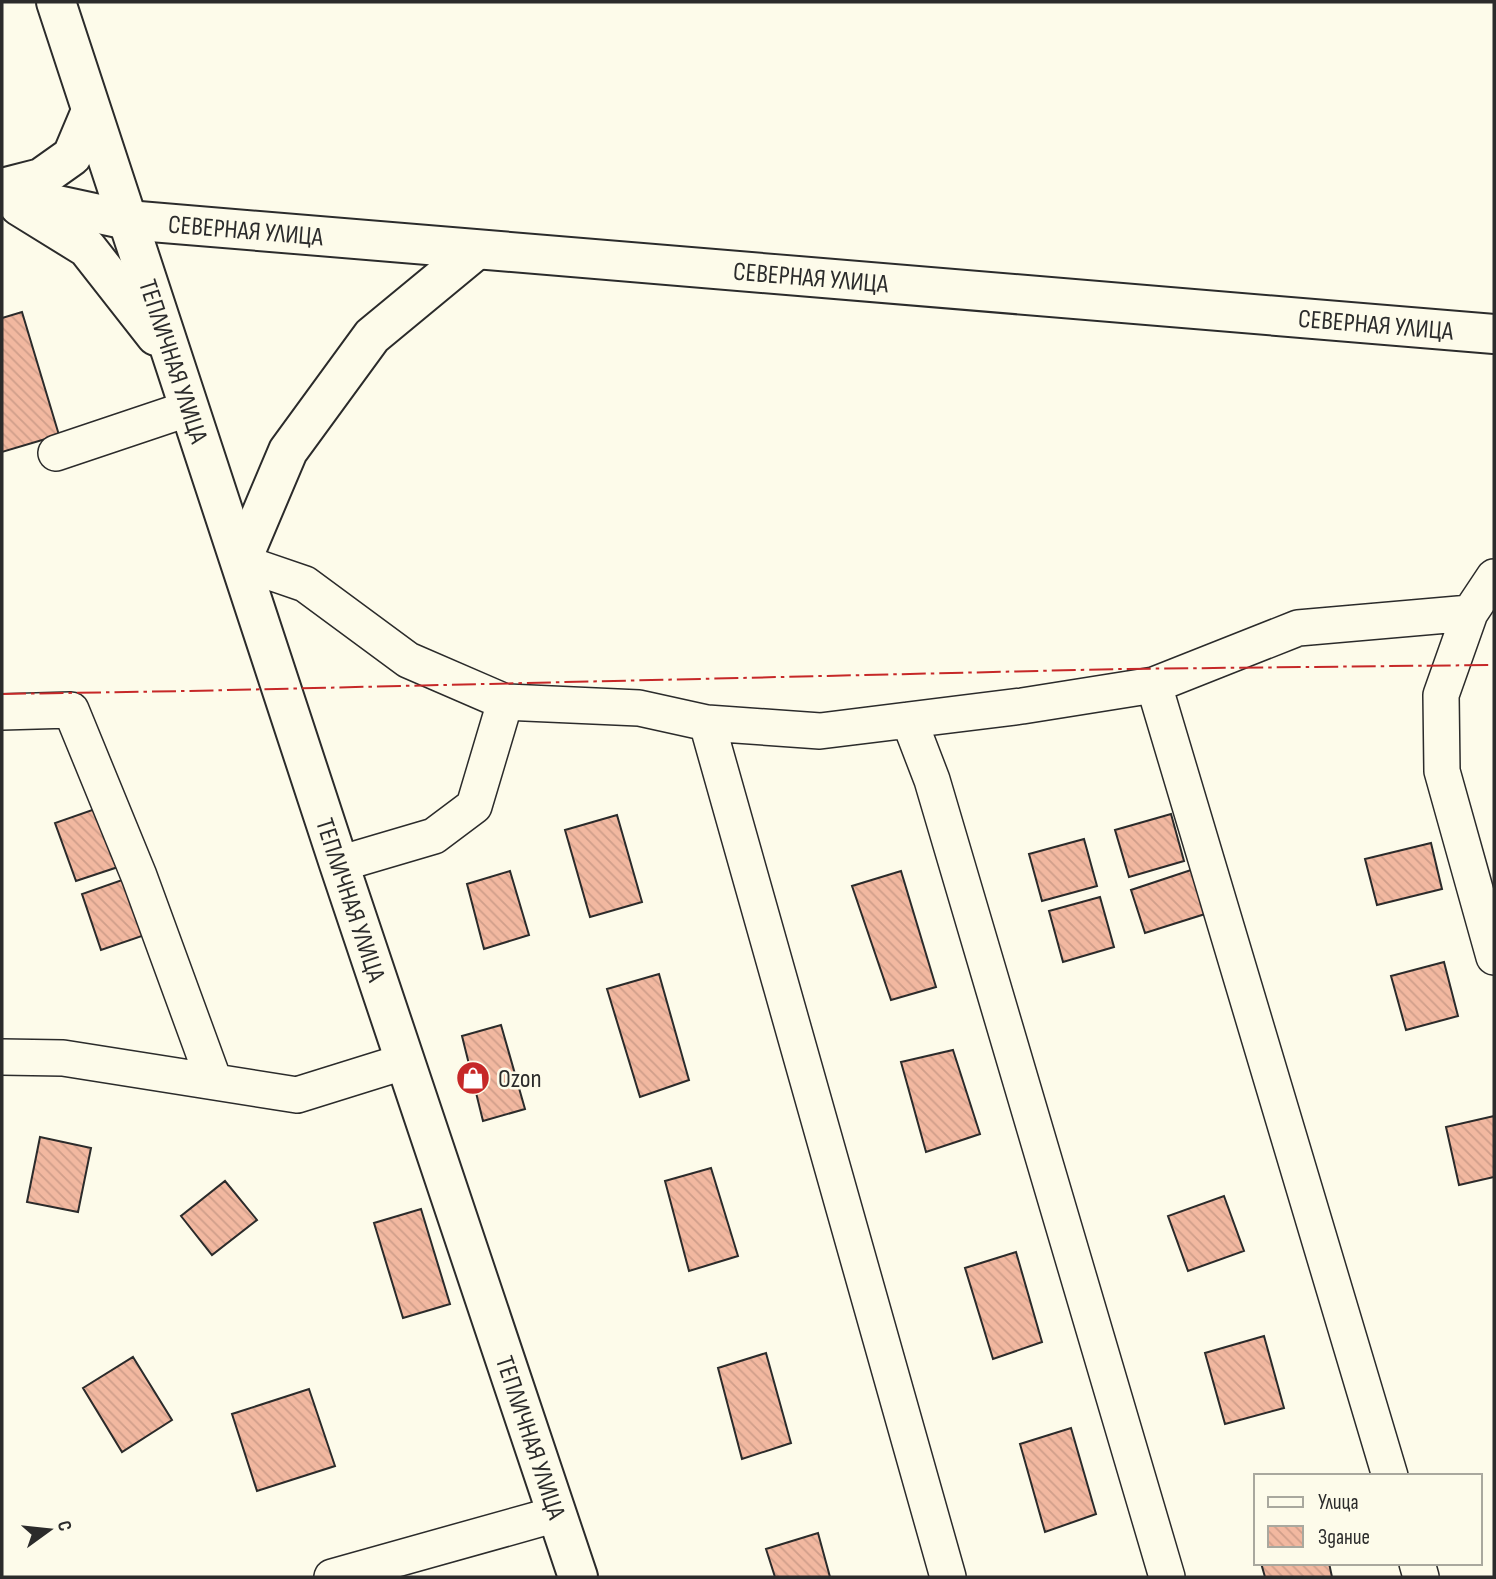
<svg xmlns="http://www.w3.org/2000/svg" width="1496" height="1579" font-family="'Sofia Sans Condensed',sans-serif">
	<defs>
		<pattern id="building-back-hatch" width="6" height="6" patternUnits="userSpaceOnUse" patternTransform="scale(1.75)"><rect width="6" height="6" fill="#f2b8a0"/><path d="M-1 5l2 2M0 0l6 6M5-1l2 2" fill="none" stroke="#d09e8a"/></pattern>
	</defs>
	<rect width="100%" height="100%" fill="#fdfbea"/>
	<path fill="url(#building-back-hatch)" stroke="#2b2b2b" stroke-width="2" d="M22,312L59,435L2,452V318Z
		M98,808L118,867L76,881L55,823Z
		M1171,814L1184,861L1129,877L1115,830Z
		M617,815L642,902L590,917L565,830Z
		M1084,839L1097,886L1042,901L1029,854Z
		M1431,843L1442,889L1377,905L1365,859Z
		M1191,870L1205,914L1145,933L1131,890Z
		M510,871L529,935L484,949L467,884Z
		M901,871L936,987L891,1000L852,886Z
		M125,879L145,935L101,950L82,894Z
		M1100,897L1114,947L1063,962L1049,911Z
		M1444,962L1458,1016L1406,1030L1391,976Z
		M659,974L689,1080L640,1097L607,989Z
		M501,1025L525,1109L483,1121L462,1036Z
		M953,1050L980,1134L926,1152L901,1062Z
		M1494,1116V1177L1459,1185L1446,1127Z
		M40,1137L91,1148L78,1212L27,1202Z
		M711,1168L738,1256L689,1271L665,1181Z
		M225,1181L257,1220L212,1255L181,1216Z
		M1224,1196L1244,1251L1188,1271L1168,1216Z
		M421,1209L450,1304L403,1318L374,1223Z
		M1016,1252L1042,1342L993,1359L965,1268Z
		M1264,1336L1284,1408L1225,1424L1205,1353Z
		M766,1353L791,1443L742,1459L718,1368Z
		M133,1357L172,1420L122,1452L83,1388Z
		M309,1389L335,1466L257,1491L232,1414Z
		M1071,1428L1096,1514L1045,1532L1020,1444Z
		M818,1533L830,1577H775L766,1549Z
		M1261,1563H1329L1332,1577H1265Z"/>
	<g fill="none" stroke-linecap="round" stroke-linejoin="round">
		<g stroke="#2b2b2b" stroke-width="38">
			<path id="minor" d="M56,453L190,408
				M241,562L305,584L408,660L505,702L639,708L707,723L820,731L1022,706L1154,685L1298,628L1470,613
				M1494,577L1470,613L1441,695L1442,771L1494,957
				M1154,685L1390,1476
				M2,712L71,710L139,876L214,1081
				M909,720L932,780L1167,1577
				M707,723L948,1577
				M339,864L434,836L474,806L505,702
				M2,1057L63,1058L297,1095L406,1061
				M1417,1563L1421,1577
				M332,1577L557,1514"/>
		</g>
		<g stroke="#2b2b2b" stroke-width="42">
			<g id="major">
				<path id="s1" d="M56,2L339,864L578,1577"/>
				<path d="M2,188L41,178L72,156L91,111"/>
				<path id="s2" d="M2,193L127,220L1494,334"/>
				<path d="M19,206L87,248L156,336"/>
				<path d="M241,562L288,451L372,336L476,250"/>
			</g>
		</g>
		<use href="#minor" stroke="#fdfbea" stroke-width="35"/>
		<use href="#major" stroke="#fdfbea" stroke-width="38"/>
		<path stroke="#c62828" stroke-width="2" stroke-dasharray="24 5 3.5 5" stroke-linecap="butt" d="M2,694L188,691L1120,669L1494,665"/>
	</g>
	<defs>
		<g id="shop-disc" transform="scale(1.75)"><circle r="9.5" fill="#c62828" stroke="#fdfbea"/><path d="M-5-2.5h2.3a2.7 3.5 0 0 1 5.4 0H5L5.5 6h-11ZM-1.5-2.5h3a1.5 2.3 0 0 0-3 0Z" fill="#fff"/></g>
	</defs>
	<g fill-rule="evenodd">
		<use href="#shop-disc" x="473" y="1078"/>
	</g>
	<g text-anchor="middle" stroke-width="5" stroke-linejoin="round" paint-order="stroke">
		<g font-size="26" fill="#2b2b2b" stroke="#fdfbea">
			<text dy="9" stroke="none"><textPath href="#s2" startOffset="247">СЕВЕРНАЯ УЛИЦА</textPath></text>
			<text dy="9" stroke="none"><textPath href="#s2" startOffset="814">СЕВЕРНАЯ УЛИЦА</textPath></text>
			<text dy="9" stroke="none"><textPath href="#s2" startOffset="1381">СЕВЕРНАЯ УЛИЦА</textPath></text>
			<text dy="9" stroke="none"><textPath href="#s1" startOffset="378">ТЕПЛИЧНАЯ УЛИЦА</textPath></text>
			<text dy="9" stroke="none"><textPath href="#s1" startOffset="945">ТЕПЛИЧНАЯ УЛИЦА</textPath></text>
			<text dy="9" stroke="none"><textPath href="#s1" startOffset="1512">ТЕПЛИЧНАЯ УЛИЦА</textPath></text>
		</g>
		<g font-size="26" fill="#2b2b2b" stroke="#fdfbea" text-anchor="start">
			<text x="498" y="1087">Ozon</text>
		</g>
	</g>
	<rect width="1496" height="1579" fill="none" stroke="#2b2b2b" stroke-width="7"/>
	<rect x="1254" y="1474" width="228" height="91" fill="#fdfbea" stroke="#a9a89e" stroke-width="2"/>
	<rect x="1268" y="1497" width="35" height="10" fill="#fdfbea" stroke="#a9a89e" stroke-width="2"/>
	<text x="1318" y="1509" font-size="21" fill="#2b2b2b">Улица</text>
	<rect x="1268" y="1526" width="35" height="21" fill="url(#building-back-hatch)" stroke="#a9a89e" stroke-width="2"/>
	<text x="1318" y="1544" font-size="21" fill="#2b2b2b">Здание</text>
	<g transform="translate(49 1530) rotate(75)" stroke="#fdfbea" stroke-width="5" paint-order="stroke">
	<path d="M0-5L12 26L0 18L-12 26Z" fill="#2b2b2b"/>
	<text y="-10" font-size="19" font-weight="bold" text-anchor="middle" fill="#2b2b2b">С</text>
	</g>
</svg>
